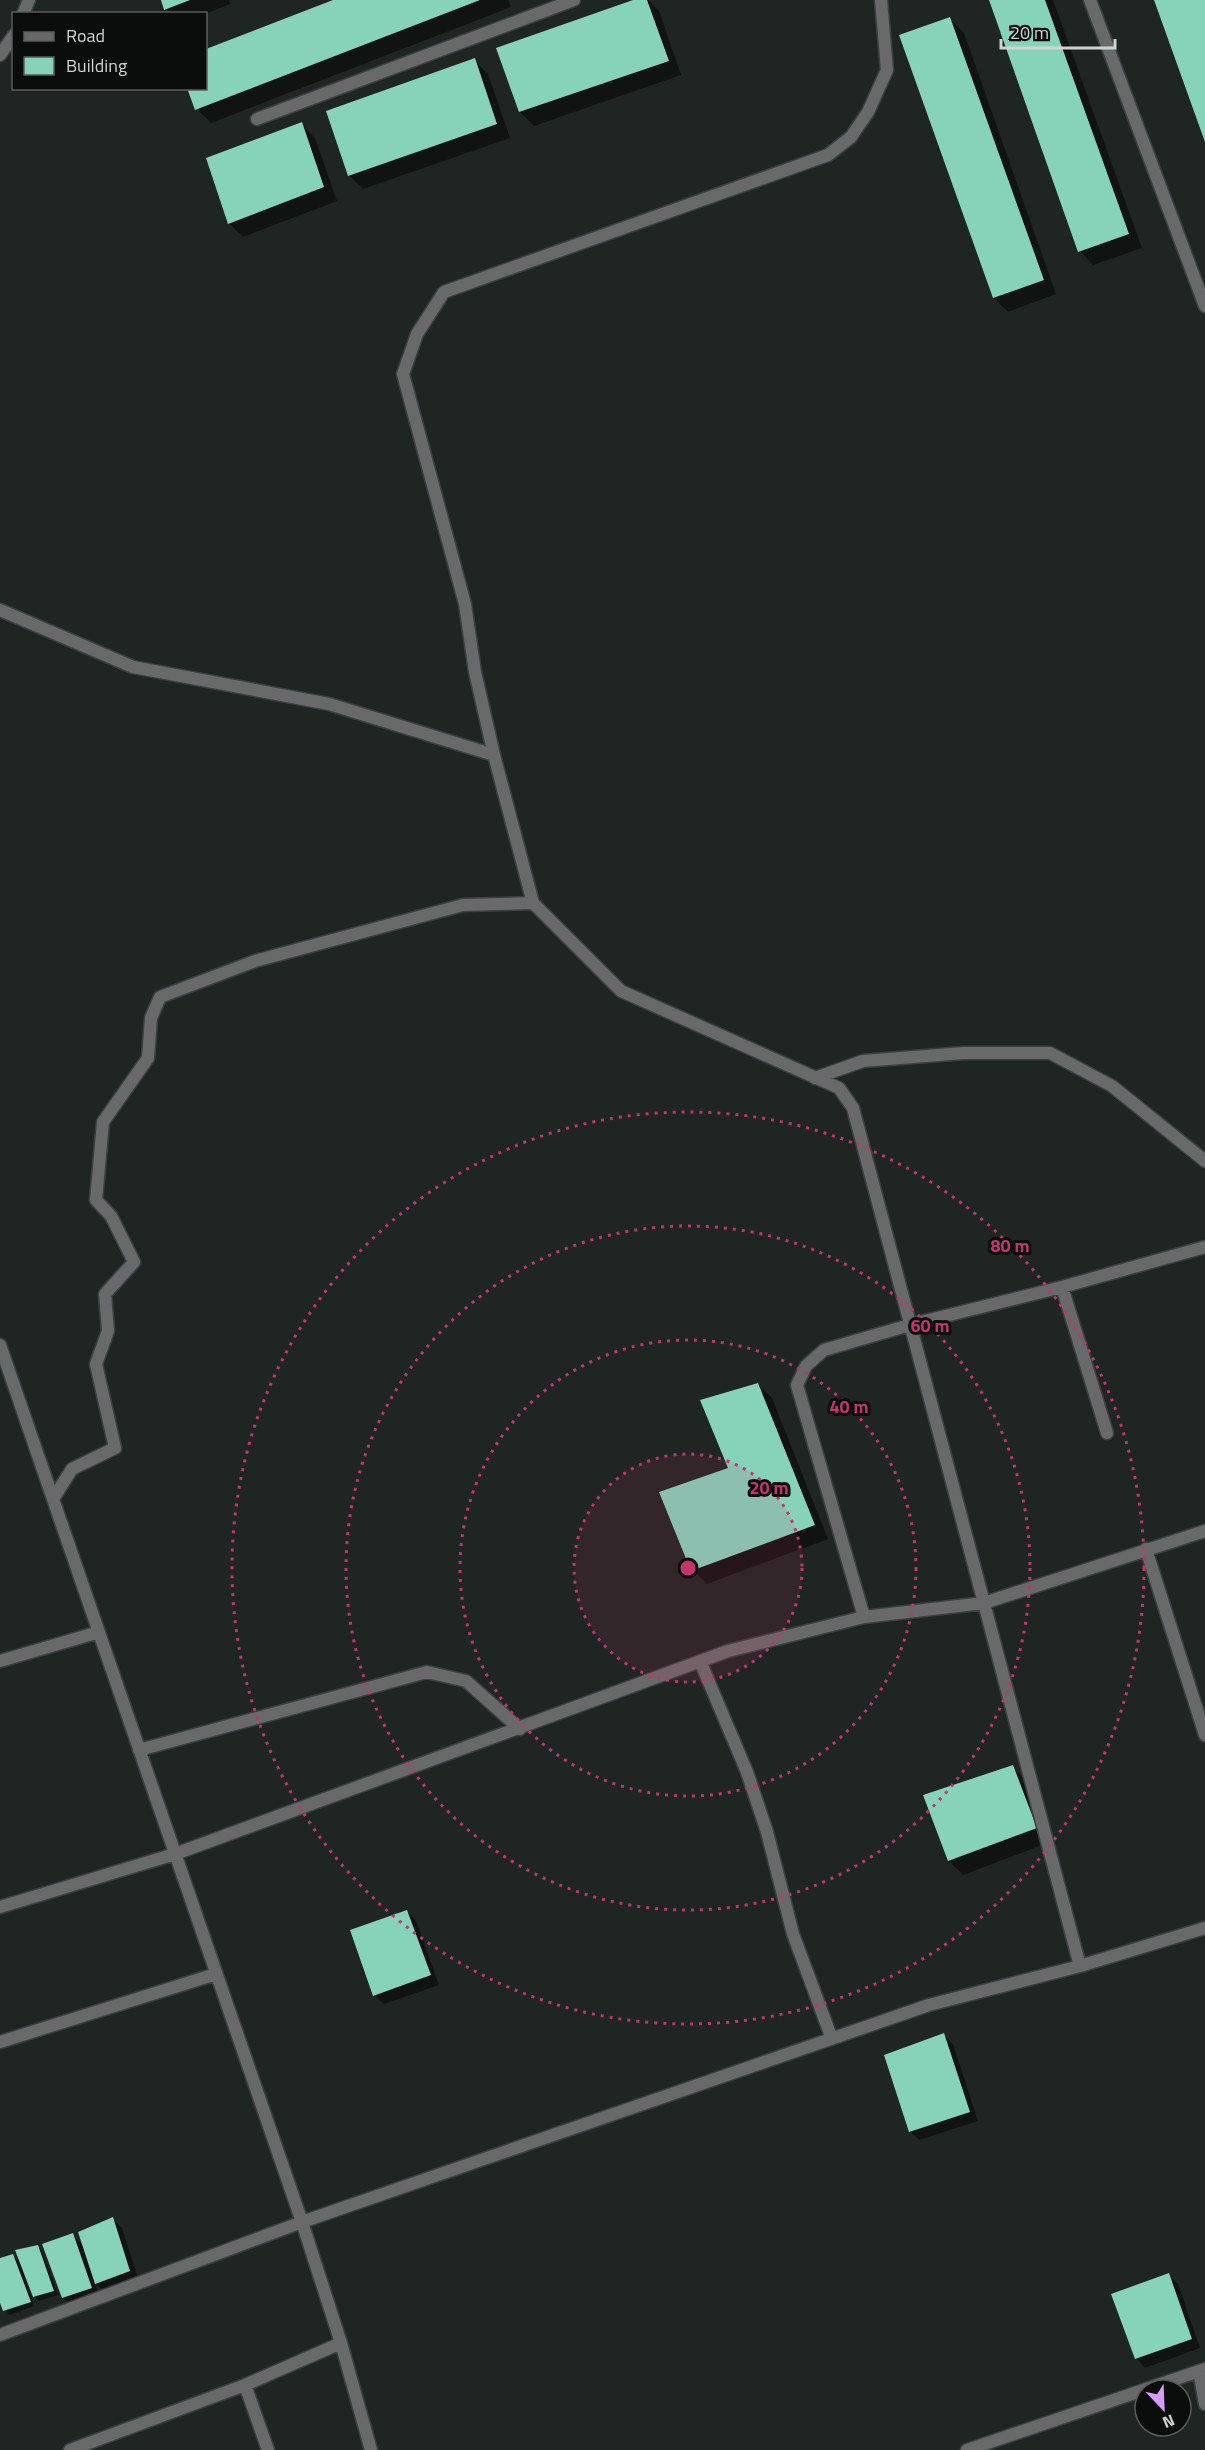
<svg xmlns="http://www.w3.org/2000/svg" width="1205" height="2450" font-family="'Titillium Web',sans-serif">
	<rect width="100%" height="100%" fill="#1f2523"/>
	<path fill="#0007" d="M162,0H229L230,4L205,14H170Z
		M338,0H508L511,7L211,123L197,109L206,88V51Z
		M638,0H648L659,11L681,75L534,126L520,112L498,49Z
		M990,0H1053L1142,248L1093,265L1080,251Z
		M950,19L964,33L1056,294L1008,312L994,298Z
		M474,60L488,74L510,138L363,189L349,175Z
		M301,124L315,138L337,201L243,237L229,223Z
		M758,1384L772,1398L828,1539L707,1584L693,1570Z
		M1012,1767L1026,1781L1050,1842L963,1875L949,1861Z
		M407,1911L416,1921L439,1985L384,2004L374,1995Z
		M944,2035L953,2044L978,2121L919,2140L910,2131Z
		M112,2219L122,2228L139,2281L106,2293L95,2283L100,2297L73,2307L63,2298L44,2245L73,2235L84,2246Z
		M38,2247L42,2251L58,2295L39,2301L34,2296Z
		M13,2256L21,2264L34,2306L9,2315L0,2299V2260Z
		M1168,2275L1178,2284L1200,2348L1145,2368L1136,2358Z"/>
	<path fill="#86d3ba" d="M161,0H190L164,10Z
		M333,0H480L195,110L187,88H206V49Z
		M633,0H647L669,61L519,112L496,48Z
		M989,0H1045L1129,234L1078,252Z
		M1154,0H1205V142Z
		M950,17L1044,280L993,298L899,35Z
		M475,58L497,124L348,176L326,111Z
		M302,122L324,187L228,224L206,158Z
		M758,1383L815,1525L691,1571L659,1492L728,1468L700,1400Z
		M1013,1765L1037,1828L948,1861L923,1795Z
		M407,1910L431,1975L373,1996L350,1930Z
		M944,2033L970,2112L909,2132L884,2055Z
		M113,2217L130,2271L95,2284L78,2232Z
		M73,2233L92,2288L62,2298L42,2244Z
		M38,2245L54,2291L33,2297L15,2250Z
		M13,2254L31,2302L3,2311L0,2303V2258Z
		M1169,2273L1192,2339L1135,2359L1111,2294Z"/>
	<g fill="none" stroke-linecap="round" stroke-linejoin="round">
		<g stroke="#3b413f" stroke-width="15">
			<path id="minor" d="M881,0L887,70L868,112L851,137L828,155L444,292L417,334L403,374L465,604L475,672L494,755L533,903L621,991L839,1088L853,1108L1080,1966
				M1090,0L1205,306
				M23,14L29,0
				M0,55L14,35
				M257,119L574,0
				M0,610L133,667L329,704L494,755
				M815,1078L863,1061L964,1053H1050L1112,1086L1205,1161
				M1062,1287L1107,1433
				M0,1345L302,2222L341,2343L371,2450
				M53,1499L72,1469L115,1448L96,1364L108,1331L105,1294L134,1262L111,1216L96,1200L103,1122L148,1058L151,1018L160,997L255,961L463,905L533,903
				M1146,1549L1205,1735
				M864,1617L797,1385L806,1366L824,1350L913,1324L1062,1287L1205,1247
				M0,1661L99,1632
				M700,1661L747,1772L767,1832L793,1934L832,2039
				M139,1750L427,1672L466,1681L520,1729
				M0,1907L175,1854L728,1651L864,1617L984,1603L1205,1531
				M0,2042L216,1974
				M0,2335L302,2222L929,2005L1080,1966L1205,1928
				M1199,2371L1205,2404
				M70,2450L245,2385
				M268,2450L245,2385L341,2343
				M967,2450L1205,2369"/>
		</g>
		<use href="#minor" stroke="#69686a" stroke-width="12"/>
	</g>
	<circle cx="688" cy="1568" r="114" fill="#c4346d" fill-opacity=".12"/>
	<g fill="none" stroke="#c4346d" stroke-width="3" stroke-dasharray="3 6">
		<circle cx="688" cy="1568" r="114"/>
		<circle cx="688" cy="1568" r="228"/>
		<circle cx="688" cy="1568" r="342"/>
		<circle cx="688" cy="1568" r="456"/>
	</g>
	<circle cx="688" cy="1568" r="9" fill="#c4346d" stroke="#0b0d0c" stroke-width="3"/>
	<g font-size="18" text-anchor="middle" font-weight="bold" fill="#c4346d" stroke="#0b0d0c" stroke-width="6" stroke-linejoin="round" paint-order="stroke">
		<text x="1010" y="1252">80 m</text>
		<text x="930" y="1332">60 m</text>
		<text x="849" y="1413">40 m</text>
		<text x="769" y="1494">20 m</text>
	</g>
	<rect x="12" y="12" width="195" height="78" fill="#0b0d0c" stroke="#595c5b" stroke-width="1.5"/>
	<rect x="24" y="32" width="30" height="9" fill="#69686a" stroke="#595c5b" stroke-width="1.5"/>
	<text x="66" y="42" font-size="18" fill="#cfd3d1">Road</text>
	<rect x="24" y="57" width="30" height="18" fill="#86d3ba" stroke="#595c5b" stroke-width="1.5"/>
	<text x="66" y="72" font-size="18" fill="#cfd3d1">Building</text>
	<g transform="translate(1163 2408) rotate(157)"><circle r="28" fill="#0b0d0c" stroke="#595c5b" stroke-width="1.5"/>
	<path d="M0-4.5L10 22L0 15L-10 22Z" fill="#d79bf9"/>
	<text y="-9" font-size="16" font-weight="bold" text-anchor="middle" fill="#cfd3d1">N</text>
	</g>
	<path d="M1001 39v9h114v-9" fill="none" stroke="#cfd3d1" stroke-width="3"/>
	<text x="1010" y="39" font-size="18" fill="#cfd3d1" stroke="#0b0d0c" stroke-width="4.5" paint-order="stroke">20 m</text>
</svg>
